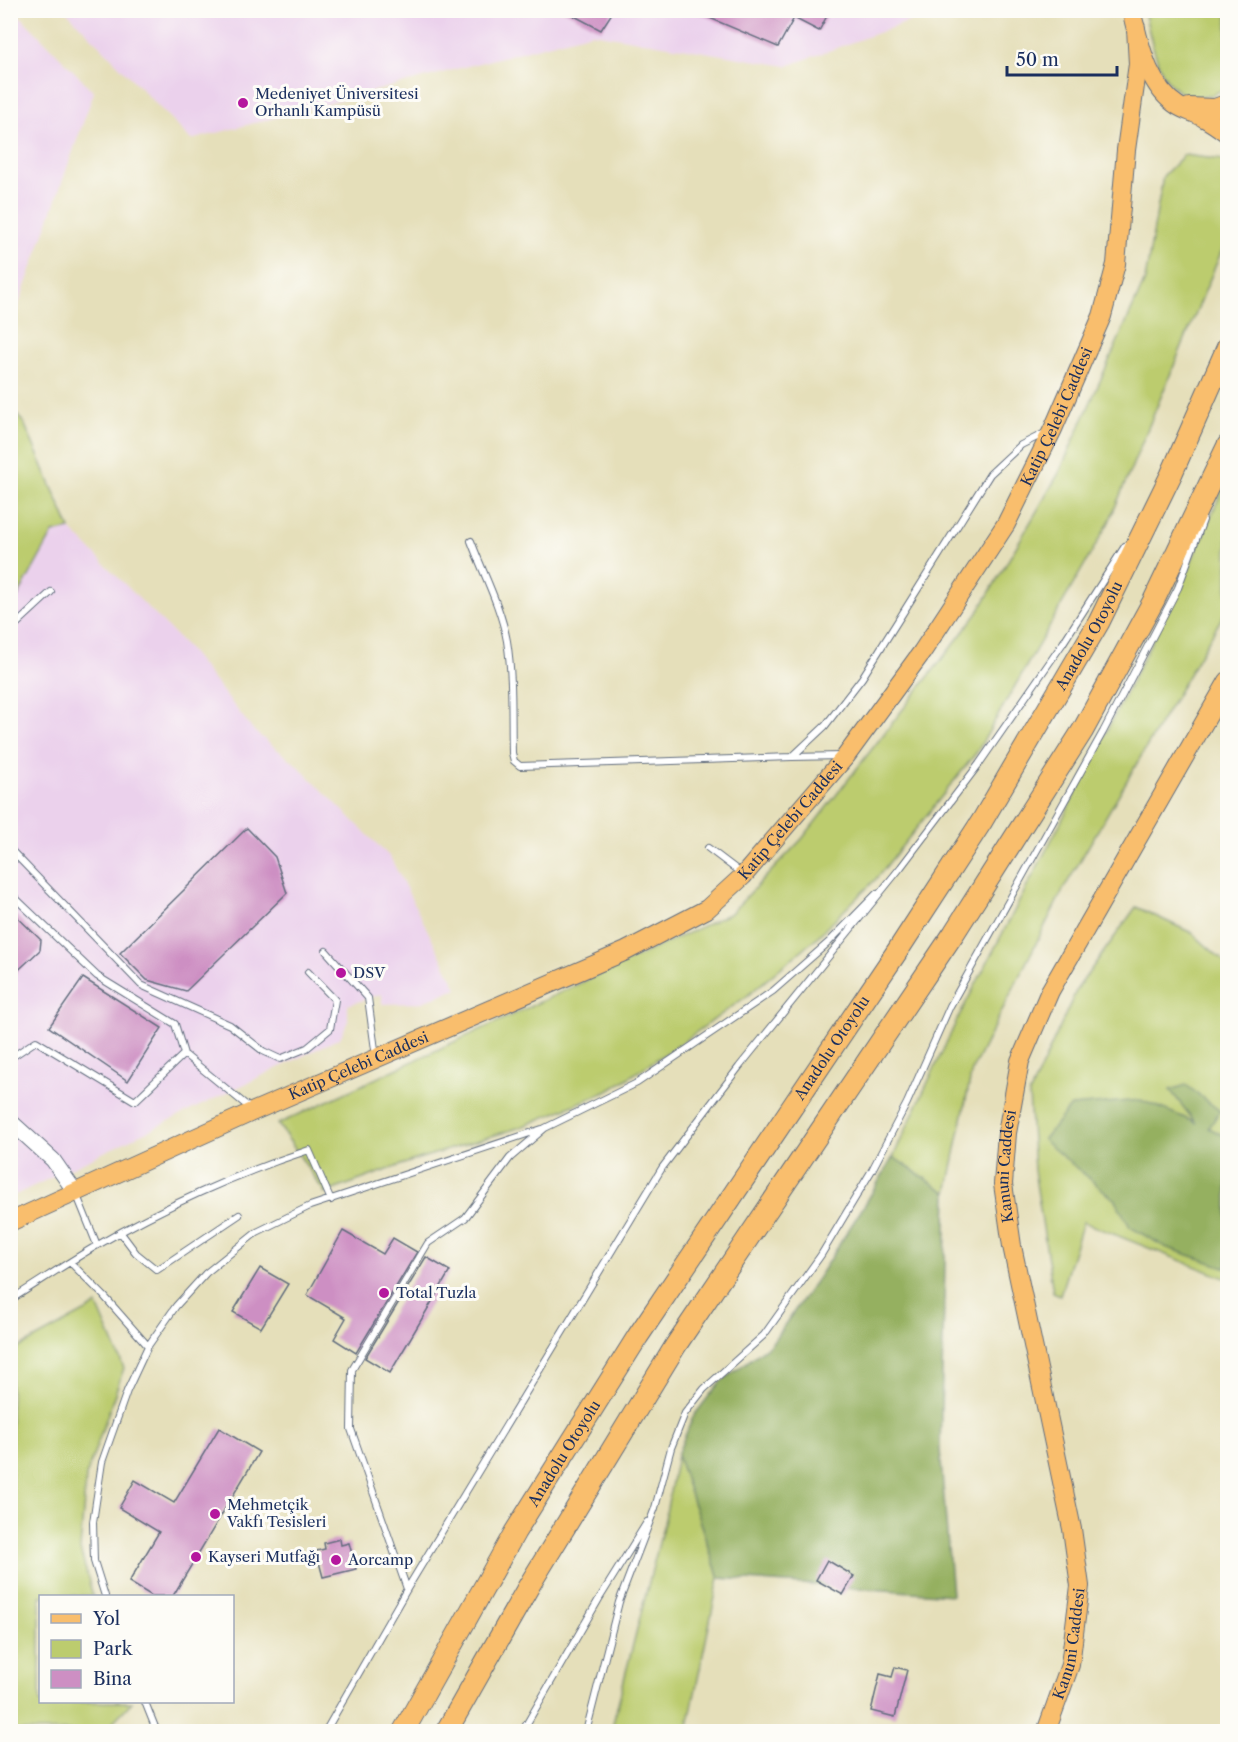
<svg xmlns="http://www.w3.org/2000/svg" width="1238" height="1742" font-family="'Libre Caslon Text',serif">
	<rect width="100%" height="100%" fill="#fdfcf7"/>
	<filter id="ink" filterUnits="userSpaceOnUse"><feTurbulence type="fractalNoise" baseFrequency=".0167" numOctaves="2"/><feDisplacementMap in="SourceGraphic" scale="12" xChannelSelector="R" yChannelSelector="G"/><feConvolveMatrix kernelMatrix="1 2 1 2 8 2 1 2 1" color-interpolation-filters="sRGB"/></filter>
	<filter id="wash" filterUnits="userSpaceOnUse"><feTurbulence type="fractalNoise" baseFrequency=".008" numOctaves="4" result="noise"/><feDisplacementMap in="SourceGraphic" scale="24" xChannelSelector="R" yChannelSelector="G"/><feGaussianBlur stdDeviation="1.35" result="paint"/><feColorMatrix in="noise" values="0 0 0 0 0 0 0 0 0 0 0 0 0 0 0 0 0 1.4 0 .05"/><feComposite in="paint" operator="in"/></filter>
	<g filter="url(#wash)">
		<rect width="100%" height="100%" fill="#e5dfba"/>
		<path fill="#ebd1ec" d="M17,10L19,15L94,92L11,326L10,11Z
			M66,11H938L787,66L592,33L191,140Z
			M70,529L186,646L255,732L297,765L390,857L457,988L420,1003L382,1004V994L348,1005V1021L340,1038L11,1197V609L53,533Z"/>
		<path fill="#bccc6e" stroke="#6c7e66" stroke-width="1.5" d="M1144,11H1227V86C1218,94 1209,97 1197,97C1158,96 1152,40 1144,11Z
			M1184,155L1223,160L1227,163V238L1109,522L977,752L876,879L814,940L747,996L677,1046L610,1090L521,1127L412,1161L325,1193L278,1124L731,913L802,839L977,614L1059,473L1145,280L1163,176Z
			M11,408L24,423L70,529L53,533L11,609Z
			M1227,479V609L1063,890L972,1070L947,1193L893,1157L957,1020L1064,816L1189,567Z
			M1136,907L1192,933L1227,964V1279L1083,1222L1060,1295L1053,1292L1034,1170L1029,1095L1077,989Z
			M97,1305L124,1368L86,1476L80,1549L93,1596H40V1702H132L104,1731H11V1352Z
			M677,1455L719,1578L687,1731L612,1727L665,1519Z"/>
		<path fill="#95b061" stroke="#587060" stroke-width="1.5" d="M1186,1085L1220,1111L1209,1128L1227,1137V1268L1165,1247L1130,1227L1115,1200L1043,1140L1071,1106L1141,1100L1195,1122L1170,1090Z
			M893,1157L947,1193L940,1449L952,1595L719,1578L677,1455L693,1417L719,1383L771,1344L819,1276L867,1201Z"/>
		<g id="blocks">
			<path fill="#cd8fc3" d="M563,10H614L601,30Z
				M691,10H830L819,31L794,18L778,47Z
				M247,828L275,857L287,893L186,991L147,980L120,953Z
				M10,910L41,940L40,950L10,978Z
				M83,978L162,1028L128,1081L49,1027Z
				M343,1231L383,1254L393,1238L417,1252L356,1353L334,1339L346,1318L307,1295Z
				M426,1257L450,1271L390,1373L365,1358Z
				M260,1268L288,1284L261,1328L233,1312Z
				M219,1428L259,1452L173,1596H152L129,1582L159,1532L119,1508L135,1480L174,1503Z
				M340,1539L341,1545L349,1543L356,1569L323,1577L316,1551L325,1549L324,1543Z
				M827,1560L854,1576L843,1595L816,1580Z
				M895,1667L907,1670L895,1717L871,1711L880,1674L892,1677Z"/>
		</g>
	</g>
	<g filter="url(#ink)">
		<use href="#blocks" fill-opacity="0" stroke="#626d7e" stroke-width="1.5"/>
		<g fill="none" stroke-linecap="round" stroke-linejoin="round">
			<g stroke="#626d7e" stroke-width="8">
				<path id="service" d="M471,541C483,573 501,607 507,641C513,678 511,716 512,753L514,761L520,766L792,757L825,726L862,678L990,474L1021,445L1045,433
					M10,630L51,592
					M792,757L842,756
					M708,848L741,873
					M10,849L141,985L230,1025L263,1051L280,1059L307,1048L330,1029L335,1000L308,972
					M10,893L97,976L175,1024L184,1054
					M326,951L368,998L376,1057
					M10,1055L12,1057L36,1041L135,1101L184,1054L251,1109
					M76,1193L97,1245
					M121,1233L136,1253L157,1270L239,1215
					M70,1262L104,1296L148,1346
					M10,1300C39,1282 67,1263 96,1246C161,1208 238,1173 309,1150L331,1200
					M407,1589L351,1429L352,1370L428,1243L465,1218L510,1158L545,1128L637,1083L773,991L829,942L876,894
					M105,1596L94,1561L93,1522L102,1462L127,1391L148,1346L176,1306L206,1273L257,1232L310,1206L542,1129
					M145,1702L157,1732
					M325,1732L407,1589L662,1168L739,1067L901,867L979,764L1063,643L1125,546
					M522,1732L599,1599L647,1522
					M586,1732L619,1602L655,1508L671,1448L685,1413L704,1389L764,1335L821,1255L872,1170L907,1103L950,1006L1103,732L1178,588L1203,520"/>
			</g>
			<g stroke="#626d7e" stroke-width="17">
				<path id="tertiary" d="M10,1121L53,1160L76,1193"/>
			</g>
			<g stroke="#626d7e" stroke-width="20">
				<g id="primary">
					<path d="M1131,10C1140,44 1147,86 1178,106C1186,111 1196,113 1204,118C1212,122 1220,128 1228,134"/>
					<path d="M1189,107L1215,108L1228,103"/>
					<path id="s1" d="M10,1222L254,1111L626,951L707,909L743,876L846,756L922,652L1006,524L1053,429L1102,316L1116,264L1126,150L1138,64L1136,28"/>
					<path id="s2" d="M1046,1732L1070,1665L1080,1586L1072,1529L1012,1246L1003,1184L1007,1133L1020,1061L1050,991L1228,681"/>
				</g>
			</g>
			<g stroke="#626d7e" stroke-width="23">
				<g id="motorway">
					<path id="s3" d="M403,1732L515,1532L638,1336L898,950L982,821L1099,622L1171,475L1228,346"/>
					<path d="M446,1732L530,1584L676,1345L954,933L1083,730L1154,600L1228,445"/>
				</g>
			</g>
			<use href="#service" stroke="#fff" stroke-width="6"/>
			<use href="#tertiary" stroke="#fff" stroke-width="15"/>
			<use href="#primary" stroke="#f9be6d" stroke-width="18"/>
			<use href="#motorway" stroke="#f9be6d" stroke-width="21"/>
		</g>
	</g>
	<g fill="#b5179e" stroke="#fdfcf7" stroke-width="2">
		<circle cx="243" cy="103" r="6"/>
		<circle cx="341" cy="973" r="6"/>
		<circle cx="384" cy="1293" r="6"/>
		<circle cx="215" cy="1514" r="6"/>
		<circle cx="196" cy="1557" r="6"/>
		<circle cx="336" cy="1560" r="6"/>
	</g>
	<g text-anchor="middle" stroke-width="6" stroke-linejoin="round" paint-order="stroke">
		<g font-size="15" fill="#1b2f5e" stroke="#fdfcf7" text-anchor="start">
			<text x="255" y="99">Medeniyet Üniversitesi<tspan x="255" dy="17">Orhanlı Kampüsü</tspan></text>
			<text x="353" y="978">DSV</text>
			<text x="396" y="1298">Total Tuzla</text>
			<text x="227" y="1510">Mehmetçik<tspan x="227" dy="17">Vakfı Tesisleri</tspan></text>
			<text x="208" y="1562">Kayseri Mutfağı</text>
			<text x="348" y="1565">Aorcamp</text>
		</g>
		<g font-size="15" fill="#1b2f5e" stroke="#fdfcf7">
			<text dy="5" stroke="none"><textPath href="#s1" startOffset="1372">Katip Çelebi Caddesi</textPath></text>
			<text dy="5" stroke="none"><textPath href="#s3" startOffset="1294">Anadolu Otoyolu</textPath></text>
			<text dy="5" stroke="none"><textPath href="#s1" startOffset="886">Katip Çelebi Caddesi</textPath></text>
			<text dy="5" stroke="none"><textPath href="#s3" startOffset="808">Anadolu Otoyolu</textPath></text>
			<text dy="5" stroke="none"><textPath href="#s1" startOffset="382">Katip Çelebi Caddesi</textPath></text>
			<text dy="5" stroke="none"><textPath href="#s2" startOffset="578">Kanuni Caddesi</textPath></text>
			<text dy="5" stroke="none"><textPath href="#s3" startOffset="322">Anadolu Otoyolu</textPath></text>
			<text dy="5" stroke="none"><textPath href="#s2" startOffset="92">Kanuni Caddesi</textPath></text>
		</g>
	</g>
	<rect width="1238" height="1742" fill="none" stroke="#fdfcf7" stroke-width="36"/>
	<rect x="39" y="1595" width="195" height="108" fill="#fdfcf7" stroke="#a3aaba" stroke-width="1.5"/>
	<rect x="51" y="1614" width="30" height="9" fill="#f9be6d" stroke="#a3aaba" stroke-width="1.5"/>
	<text x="93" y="1625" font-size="18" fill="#1b2f5e">Yol</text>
	<rect x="51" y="1640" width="30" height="18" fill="#bccc6e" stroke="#a3aaba" stroke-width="1.5"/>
	<text x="93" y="1655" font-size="18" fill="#1b2f5e">Park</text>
	<rect x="51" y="1670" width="30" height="18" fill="#cd8fc3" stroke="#a3aaba" stroke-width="1.5"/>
	<text x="93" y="1685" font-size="18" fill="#1b2f5e">Bina</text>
	<path d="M1007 66v9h110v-9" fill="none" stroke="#1b2f5e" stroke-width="3"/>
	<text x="1016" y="66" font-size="18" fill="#1b2f5e" stroke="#fdfcf7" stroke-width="4.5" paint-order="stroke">50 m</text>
</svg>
